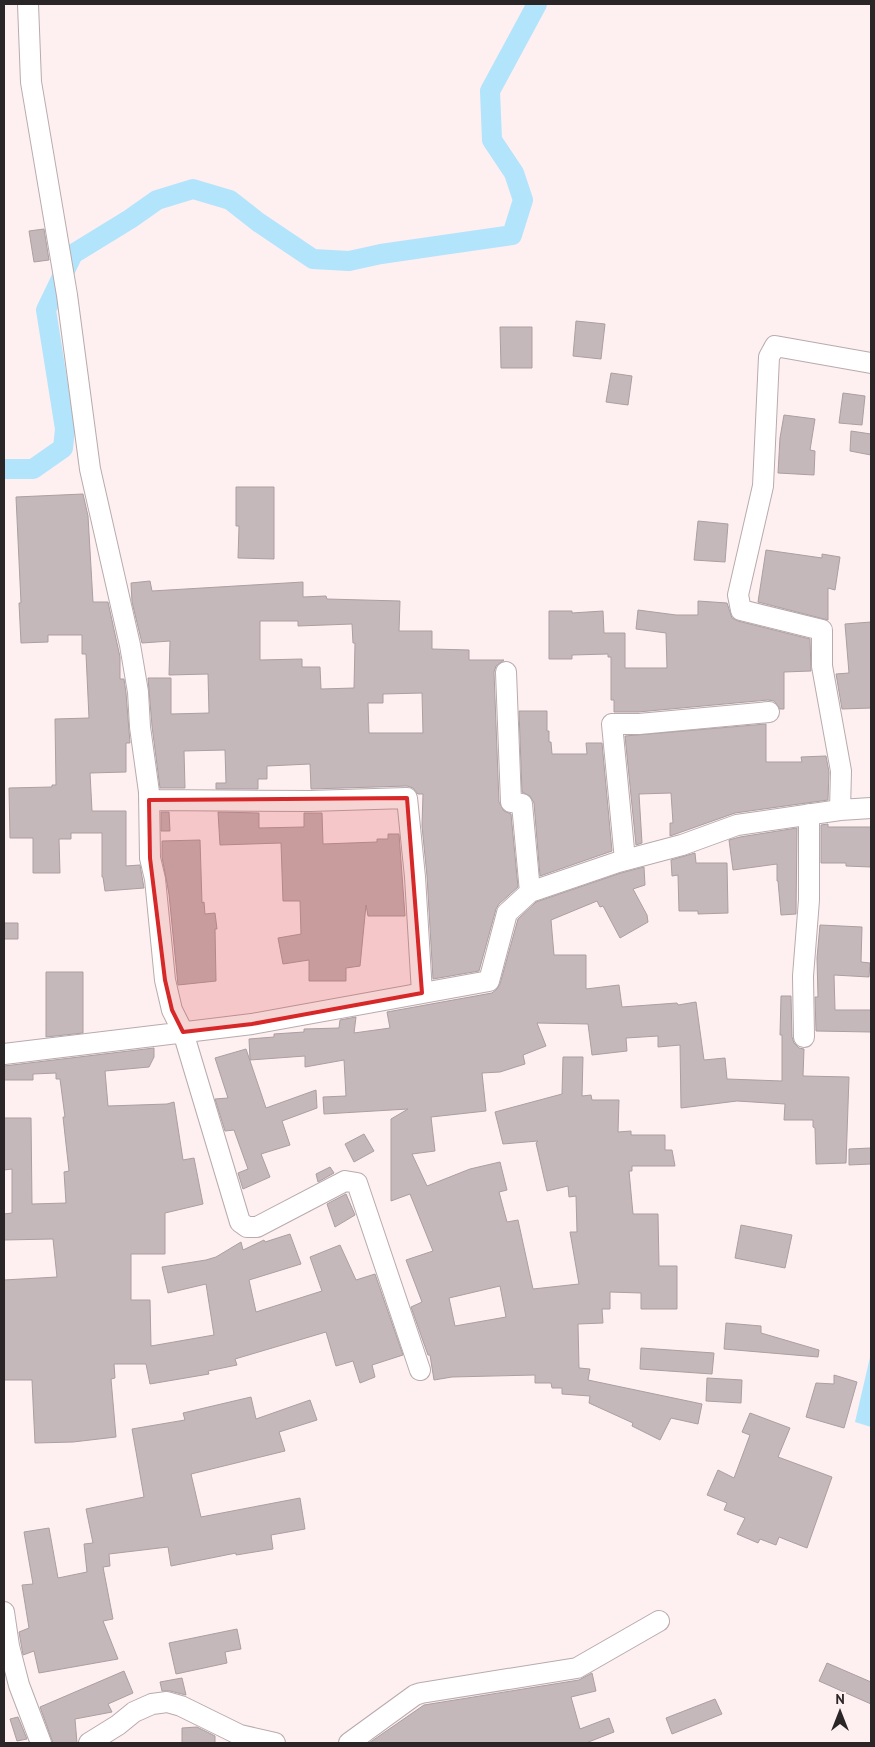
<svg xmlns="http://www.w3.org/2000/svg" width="875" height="1747" font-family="'PT Sans',sans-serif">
	<rect width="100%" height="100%" fill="#feeff1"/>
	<path fill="#b2e4fc" d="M871,1353V1427L855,1422Z"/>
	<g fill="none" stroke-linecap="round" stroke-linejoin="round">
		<path stroke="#b2e4fc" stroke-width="20" d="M4,469H33L63,448L65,429L46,310L73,254L130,219L157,200L193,189L230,200L258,222L313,259L349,261L381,254L512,235L523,200L514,173L492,140L490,91L537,4"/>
	</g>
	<path fill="#c5b8ba" stroke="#ac9fa1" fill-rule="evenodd" d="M44,229L49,260L34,262L29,231Z
		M576,321L605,324L601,359L573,356Z
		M500,327H532V368H501Z
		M611,373L632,376L628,405L606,402Z
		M843,393L865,396L862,425L839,423Z
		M784,415L815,419L810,450L815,451L814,475L778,473L780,438Z
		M851,431L871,434V455L850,451Z
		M236,487H274V559L238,558L239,526H236Z
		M83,494L88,516L93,602H108L120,657V679H124L126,693L130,743H126V772L90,773L92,811H126V866L140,865L144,888L105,891L103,877H102V833H71V839H59L60,873H33V838H10L9,788L52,787V785H56L55,719L89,718L86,654H82V635H48V642L21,643L19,603H21L16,497Z
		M698,521L728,524L725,562L694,560Z
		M766,550L822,558V554L840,557L835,590L828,588V620L758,602Z
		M150,581L152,591L303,582V597L326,596L327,599L400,601L399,631H432V649L469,650V660H504L496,666L494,672L499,802L504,811L511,814L518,887L499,904L496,909L479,971L433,979L427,876L422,826L423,794H418L413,788L407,786L311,789L310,764L267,766V779H258V789H216V783H226L225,750L184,751L185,788H160L152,726L148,678H171V714L209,713L208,674L169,675L170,641L142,643L132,602L131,583ZM260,621H298V626L352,624L353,643H355L354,688L321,689L320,667H302V659L260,660ZM422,693L423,733H369L368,703H383V694Z
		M698,601L727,603L732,618L738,621L810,639L811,671L784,672V709H780L774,701L768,700L638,712H614V700H611V657H608V654L572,655V659H549V611H572V613L603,611L604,633H625V668H667L666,633L636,629L638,610L676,615H698Z
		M871,622V708L842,709L836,674L849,673L845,624Z
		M519,711H547V731H549V742H551L552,754H587L586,743H602L612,851L540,876L534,803L530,796L522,792Z
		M766,724V762H802L801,757L826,756L829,772L828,800L735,813L670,836V823H673L671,793L639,794L642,843L636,845L625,736Z
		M161,812H169L170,831H161Z
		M218,812L259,813V828L304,827V813H322L323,844L377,842V839H388V834H399L405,916H368L366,905L360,966L346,968V981H309V960L283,964L278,938L301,934L300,901H283L281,843L220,845Z
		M828,824V827H871V867L846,866V863H821V825Z
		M797,828L796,914L781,915L778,881H777V864L733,870L729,840L740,837Z
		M200,840L202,903L204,902L205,914L215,913L217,929H215L216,981L178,985L169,894L162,857V841Z
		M695,853L696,863H727L728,913L698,914V911H679L678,875L672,876L671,860Z
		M644,867L645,885L633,889L647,915L648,922L620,938L603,906L600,907L597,901L551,920L554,955H586V989L619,985L622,1007L677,1003L678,1005L696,1002L704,1060L725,1058L727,1079L782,1081V1035H780L781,996H791L792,1037L794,1043L799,1048L804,1049L803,1076L849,1077L846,1163L816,1164L815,1128L813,1127V1120H784L785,1104L737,1101L681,1108L680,1045L658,1047V1036L626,1038L627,1051L592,1055L588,1024L537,1023L546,1046L523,1055L525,1064L500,1072L482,1073L486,1111L431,1117L435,1151L412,1154L427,1186L470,1169L500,1162L507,1190L499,1192L507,1222L518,1220L533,1289L579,1284L570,1232H577L576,1196L569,1197L568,1186L547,1191L536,1143L538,1141L503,1144L495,1112L562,1094L563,1057H583L582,1096L591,1095L592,1100H619L618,1132L631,1131V1135H665V1150H672L675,1166H632V1171H629L633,1214H658L659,1266H677V1309H641V1293L610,1292V1309H602L603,1323L578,1324L579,1368L590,1369L588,1380L702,1404L698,1424L671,1418L660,1440L632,1426L633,1423L589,1403L590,1396L562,1394V1388H552L551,1383H535V1375L452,1377L434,1380L430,1355H428L411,1307L422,1302L406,1260L433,1251L410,1194L391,1201V1119L408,1109L324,1114L323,1097L346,1096L344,1060L305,1067V1056L250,1060L249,1039L274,1037V1034L304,1032V1029L339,1028L340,1020L356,1017L354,1033L390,1028L387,1012L492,993L497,989L500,984L518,919L536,902L621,873ZM500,1286L506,1317L455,1326L449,1298Z
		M4,923H18V939H4Z
		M820,925L862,927L861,962L870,963L869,977L834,975L835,1010H871V1032L816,1031L815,997H818L817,958Z
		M46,972H83V1033L46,1037Z
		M154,1048V1057L149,1067L105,1071L108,1106L167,1104L174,1102L183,1160L194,1158L203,1204L165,1213V1254H131V1300H150L151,1346L214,1335L206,1284L168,1293L162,1267L206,1260L216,1257L241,1242L243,1250L264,1240L265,1242L290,1234L301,1264L249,1280L256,1312L322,1291L310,1257L340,1245L356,1280L375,1274L403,1355L372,1365L375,1377L360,1383L353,1361L336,1366L326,1332L235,1359L237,1365L208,1371L209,1374L150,1384L146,1364H114L115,1378L111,1379L116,1437L73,1442L35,1443L32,1380H4V1280L57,1277L53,1239L4,1240V1214L12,1213V1169L4,1170V1118H31L32,1204L66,1203L64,1172L69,1171L63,1117H65L60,1079H56V1073L33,1074V1080H4V1066Z
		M246,1049L266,1108L316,1090L317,1108L282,1121L290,1145L261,1154L270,1177L243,1189L238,1173L248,1169L234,1130L225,1131L215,1099L228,1098L215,1058Z
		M364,1134L374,1151L354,1162L345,1144Z
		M871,1148V1164L849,1165V1149Z
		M330,1167L334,1173L318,1182L316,1174Z
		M346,1194L355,1215L335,1227L327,1204Z
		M741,1225L792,1235L785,1268L735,1258Z
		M726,1323L761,1326V1333L819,1350L818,1357L724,1349Z
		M641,1348L714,1353L712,1374L640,1369Z
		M834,1375L857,1382L844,1428L806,1417L816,1383L834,1384Z
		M707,1378L742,1380L741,1403L706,1401Z
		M251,1397L256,1419L310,1400L317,1420L279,1432L285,1451L191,1474L201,1517L300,1498L305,1529L271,1535L273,1549L236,1555V1553L171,1566L168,1547L109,1554L110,1566L103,1567L113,1619L103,1621L118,1659L39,1673L34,1651L23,1655L19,1632L29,1628L22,1585L33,1584L24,1532L49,1528L58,1578L87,1572L84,1544L93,1543L86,1509L144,1497L132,1429L185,1420L183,1413Z
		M750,1413L790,1428L778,1457L832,1477L807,1548L779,1537L776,1545L760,1539L758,1543L737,1534L745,1518L724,1510L727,1503L707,1495L718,1470L734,1478L750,1435L742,1432Z
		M237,1629L241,1649L225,1652L227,1663L176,1674L169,1643Z
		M827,1663L871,1682V1704L819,1681Z
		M124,1671L133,1693L108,1704L112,1712L75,1719L77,1743H53L40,1707Z
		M592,1673L596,1691L571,1697L580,1729L609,1718L614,1732L586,1743H369L424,1705L579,1680Z
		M182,1678L186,1695L170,1691H162L160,1682Z
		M715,1699L722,1714L672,1734L666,1718Z
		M18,1717L27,1739L17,1741L10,1719Z
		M197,1727L215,1736V1743H182V1728Z"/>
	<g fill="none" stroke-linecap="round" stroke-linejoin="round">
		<g stroke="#b8abad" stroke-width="22">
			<path id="minor" d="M28,4L31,82L67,295L90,469L130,645L138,692L140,727L149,792L150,858L155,879L165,980L172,1010L183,1032L240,1222L247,1227H257L345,1181L357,1183L420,1370
				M506,672L511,802L522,804L530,892
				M149,800L310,801L407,798L415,877L422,993
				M840,810L841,771L822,666V630L741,610L738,595L763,486L769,357L775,346L871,363
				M625,860L612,724H639L769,712
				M804,1037L803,976L809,900V814
				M4,1054L252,1024L489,981L507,913L530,892L618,862L682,845L737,825L840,810L871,808
				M4,1612L9,1646L19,1685L41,1743
				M89,1743L118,1725L134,1712L152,1704L167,1702L181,1706L240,1735L275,1743
				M349,1743L415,1695L421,1693L577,1668L659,1621"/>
		</g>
		<use href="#minor" stroke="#fff" stroke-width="20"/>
	</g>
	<path fill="#d62828" fill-opacity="0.2" stroke="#d62828" stroke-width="4" stroke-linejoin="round" d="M407,798L422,993L252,1024L183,1032L172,1010L165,980L150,858L149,800Z"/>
	<rect width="875" height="1747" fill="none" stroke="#2a2526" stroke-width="10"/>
	<g transform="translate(840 1712)" stroke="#feeff1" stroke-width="4" paint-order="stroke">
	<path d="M0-4L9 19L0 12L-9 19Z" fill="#2a2526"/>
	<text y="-8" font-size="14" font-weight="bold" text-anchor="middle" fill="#2a2526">N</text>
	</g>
</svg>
